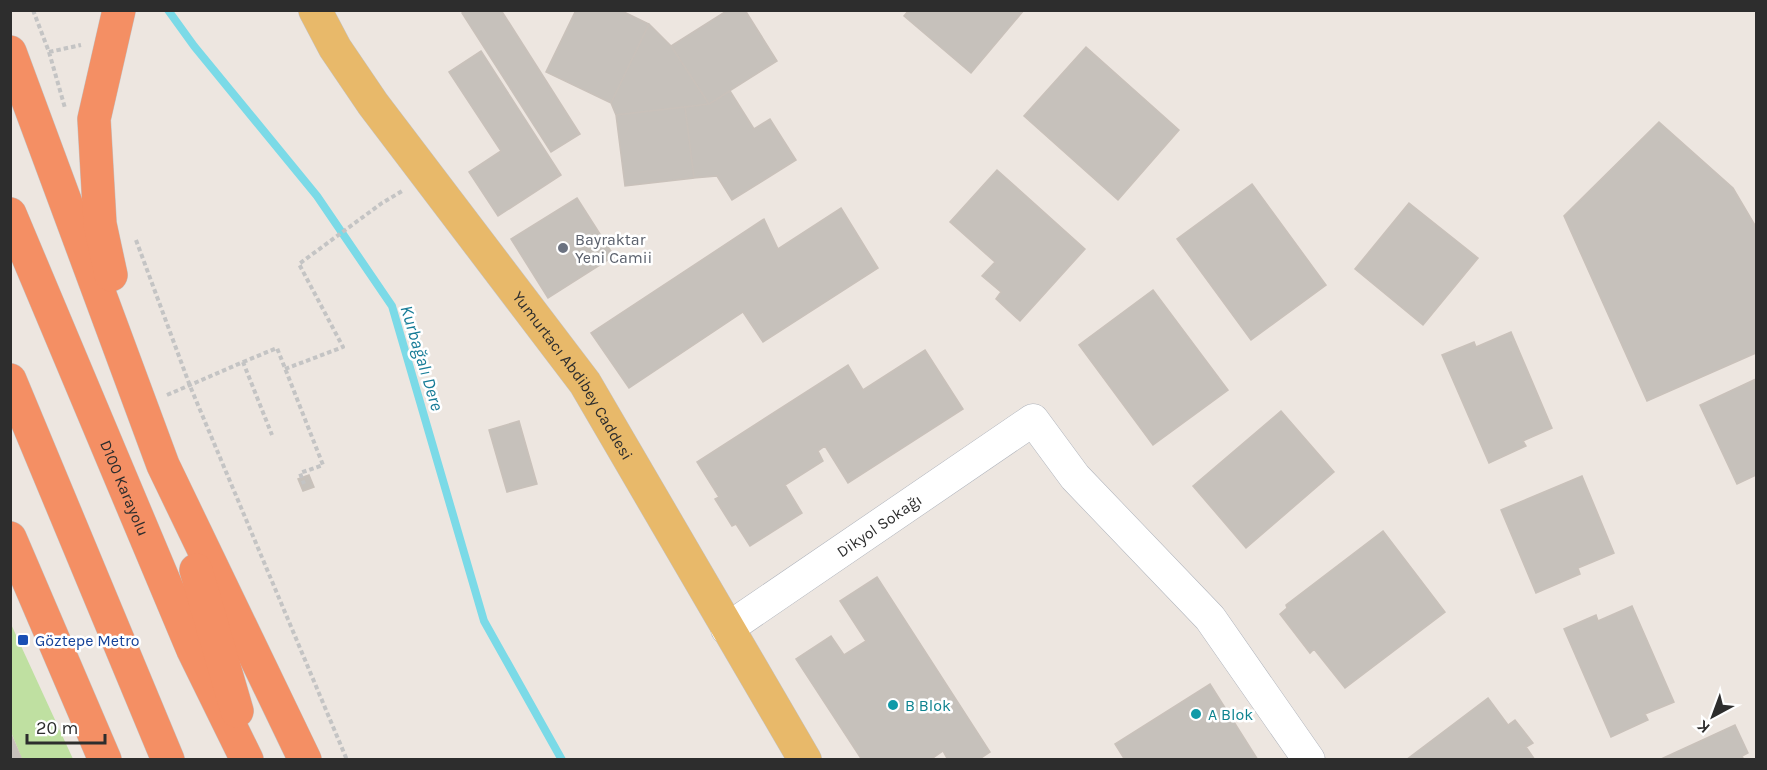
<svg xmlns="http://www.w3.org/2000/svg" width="1767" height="770" font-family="Karla,sans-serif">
	<rect width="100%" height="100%" fill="#ede6e0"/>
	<path fill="#bfe0a1" d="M10,622L73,759H22L11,732Z"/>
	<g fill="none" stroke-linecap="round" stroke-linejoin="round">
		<path stroke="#7bdae7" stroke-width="8" d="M168,10L194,46L317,196L392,306L484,621L562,760"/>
	</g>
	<path fill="#c6c1bb" stroke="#c9c1ba" stroke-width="1.5" d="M467,10H501L580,134L551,152L462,13Z
		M576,10H620L649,24L611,103L546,72Z
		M728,10H745L777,61L709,104L671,46Z
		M909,10H1024L971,73L904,16Z
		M649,24L671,46L709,104L616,115L611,103Z
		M1086,47L1179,130L1118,200L1024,116Z
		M481,51L561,175L498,216L469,172L501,151L449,72Z
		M730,91L754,129L770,119L796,160L732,200L717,176L694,178L685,107L709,104Z
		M685,107L694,178L625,186L616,115Z
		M1659,122L1733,188L1756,227V353L1647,401L1564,216Z
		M997,170L1085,249L1020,321L996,299L1001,292L982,276L995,262L950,222Z
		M1252,184L1326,285L1251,340L1177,239Z
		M577,198L614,256L548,298L511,239Z
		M1409,203L1478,258L1423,325L1355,269Z
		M841,208L878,268L763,342L743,312L629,388L591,333L764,219L778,249Z
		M1153,290L1228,390L1153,445L1079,345Z
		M1511,332L1552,428L1523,441L1526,446L1489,463L1442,355L1474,342L1476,347Z
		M925,350L963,409L848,483L825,446L818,451L823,461L785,485L802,513L750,546L736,524L732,526L715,499L719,497L697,462L848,365L863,390Z
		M1756,379V475L1737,484L1700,405Z
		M1281,411L1334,472L1246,548L1193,486Z
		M519,421L537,484L507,492L489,430Z
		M309,475L314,487L303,491L298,479Z
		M1582,476L1614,553L1578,568L1580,574L1536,593L1501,510Z
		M1383,531L1445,612L1345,688L1314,649L1310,653L1280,614L1287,608L1286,605Z
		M877,577L990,752L978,760H948L943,751L930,760H862L796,659L831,636L844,655L866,641L840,601Z
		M1632,606L1674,702L1645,714L1648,720L1611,737L1564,629L1596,615L1598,621Z
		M1210,684L1258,760H1125L1115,744Z
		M1488,698L1508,725L1515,720L1533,743L1526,747L1535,760H1406Z
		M1735,725L1748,753L1742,756L1744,760H1659Z
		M10,732L22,760H10Z"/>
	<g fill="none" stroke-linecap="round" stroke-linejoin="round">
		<g stroke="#b0b4bc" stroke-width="33">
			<g id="minor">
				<path id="s1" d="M727,629L1033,420L1075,477L1210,618L1309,760"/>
			</g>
		</g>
		<g stroke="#c4c4c4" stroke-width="34">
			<g id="major">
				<path id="s2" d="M315,10L335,48L373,104L585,383L805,760"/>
			</g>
		</g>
		<g stroke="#c4c4c4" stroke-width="34">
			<g id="highway">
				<path d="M10,52L163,465L305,760"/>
				<path id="s3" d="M10,214L193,650L247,760"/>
				<path d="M111,275L100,224L94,119L119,10"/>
				<path d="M10,380L168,760"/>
				<path d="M10,538L105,760"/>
				<path d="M196,570L237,711"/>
			</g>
		</g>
		<path stroke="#c4c4c4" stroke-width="4" stroke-dasharray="4.5 3" stroke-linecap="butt" d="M33,10L49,52L81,45
			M49,52L65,108
			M136,240L190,386L347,760
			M243,362L277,348L323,465L300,473L304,484
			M285,369L343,347L299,264L382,203L404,190
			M167,395L243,362L272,435"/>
		<use href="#minor" stroke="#fff" stroke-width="32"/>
		<use href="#major" stroke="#e8b96a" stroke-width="33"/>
		<use href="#highway" stroke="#f48f64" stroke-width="33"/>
	</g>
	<circle fill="#6b7280" stroke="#fff" stroke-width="2" cx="563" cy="248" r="6"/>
	<rect fill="#1a4fb4" stroke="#fff" stroke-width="2" x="17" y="634" width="12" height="12" rx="3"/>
	<g fill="#0f9aa8" stroke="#fff" stroke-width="2">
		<circle cx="893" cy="705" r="6"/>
		<circle cx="1196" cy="714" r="6"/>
	</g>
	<g text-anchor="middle" stroke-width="5" stroke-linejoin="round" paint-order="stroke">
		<g font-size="16" fill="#5b616d" stroke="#fff" text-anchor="start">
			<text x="575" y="245">Bayraktar<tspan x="575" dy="18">Yeni Camii</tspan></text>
		</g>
		<g font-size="16" fill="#2d2d2d" stroke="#fff">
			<text dy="6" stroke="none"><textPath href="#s2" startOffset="448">Yumurtacı Abdibey Caddesi</textPath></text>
			<text dy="6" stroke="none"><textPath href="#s3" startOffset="297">D100 Karayolu</textPath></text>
			<text dy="6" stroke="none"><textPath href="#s1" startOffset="184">Dikyol Sokağı</textPath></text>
		</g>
		<g font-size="16" fill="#164399" stroke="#fff" text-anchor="start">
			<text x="35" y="646">Göztepe Metro</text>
		</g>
		<g font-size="16" fill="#0d838f" stroke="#fff" text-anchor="start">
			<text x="905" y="711">B Blok</text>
			<text x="1208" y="720">A Blok</text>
		</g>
		<g font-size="18" font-style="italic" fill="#177c97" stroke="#fff">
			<text transform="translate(422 358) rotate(73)" y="6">Kurbağalı Dere</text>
		</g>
	</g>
	<rect width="1767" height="770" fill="none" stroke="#2d2d2d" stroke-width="24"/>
	<g transform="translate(1713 716) rotate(221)" stroke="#ffffff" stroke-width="4.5" paint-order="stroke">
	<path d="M0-4.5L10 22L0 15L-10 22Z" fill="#2d2d2d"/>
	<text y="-9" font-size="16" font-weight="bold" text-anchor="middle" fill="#2d2d2d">K</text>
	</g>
	<path d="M27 734v9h78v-9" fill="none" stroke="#2d2d2d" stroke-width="3"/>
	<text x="36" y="734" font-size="18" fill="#2d2d2d" stroke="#ffffff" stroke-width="4.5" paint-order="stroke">20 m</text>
</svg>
